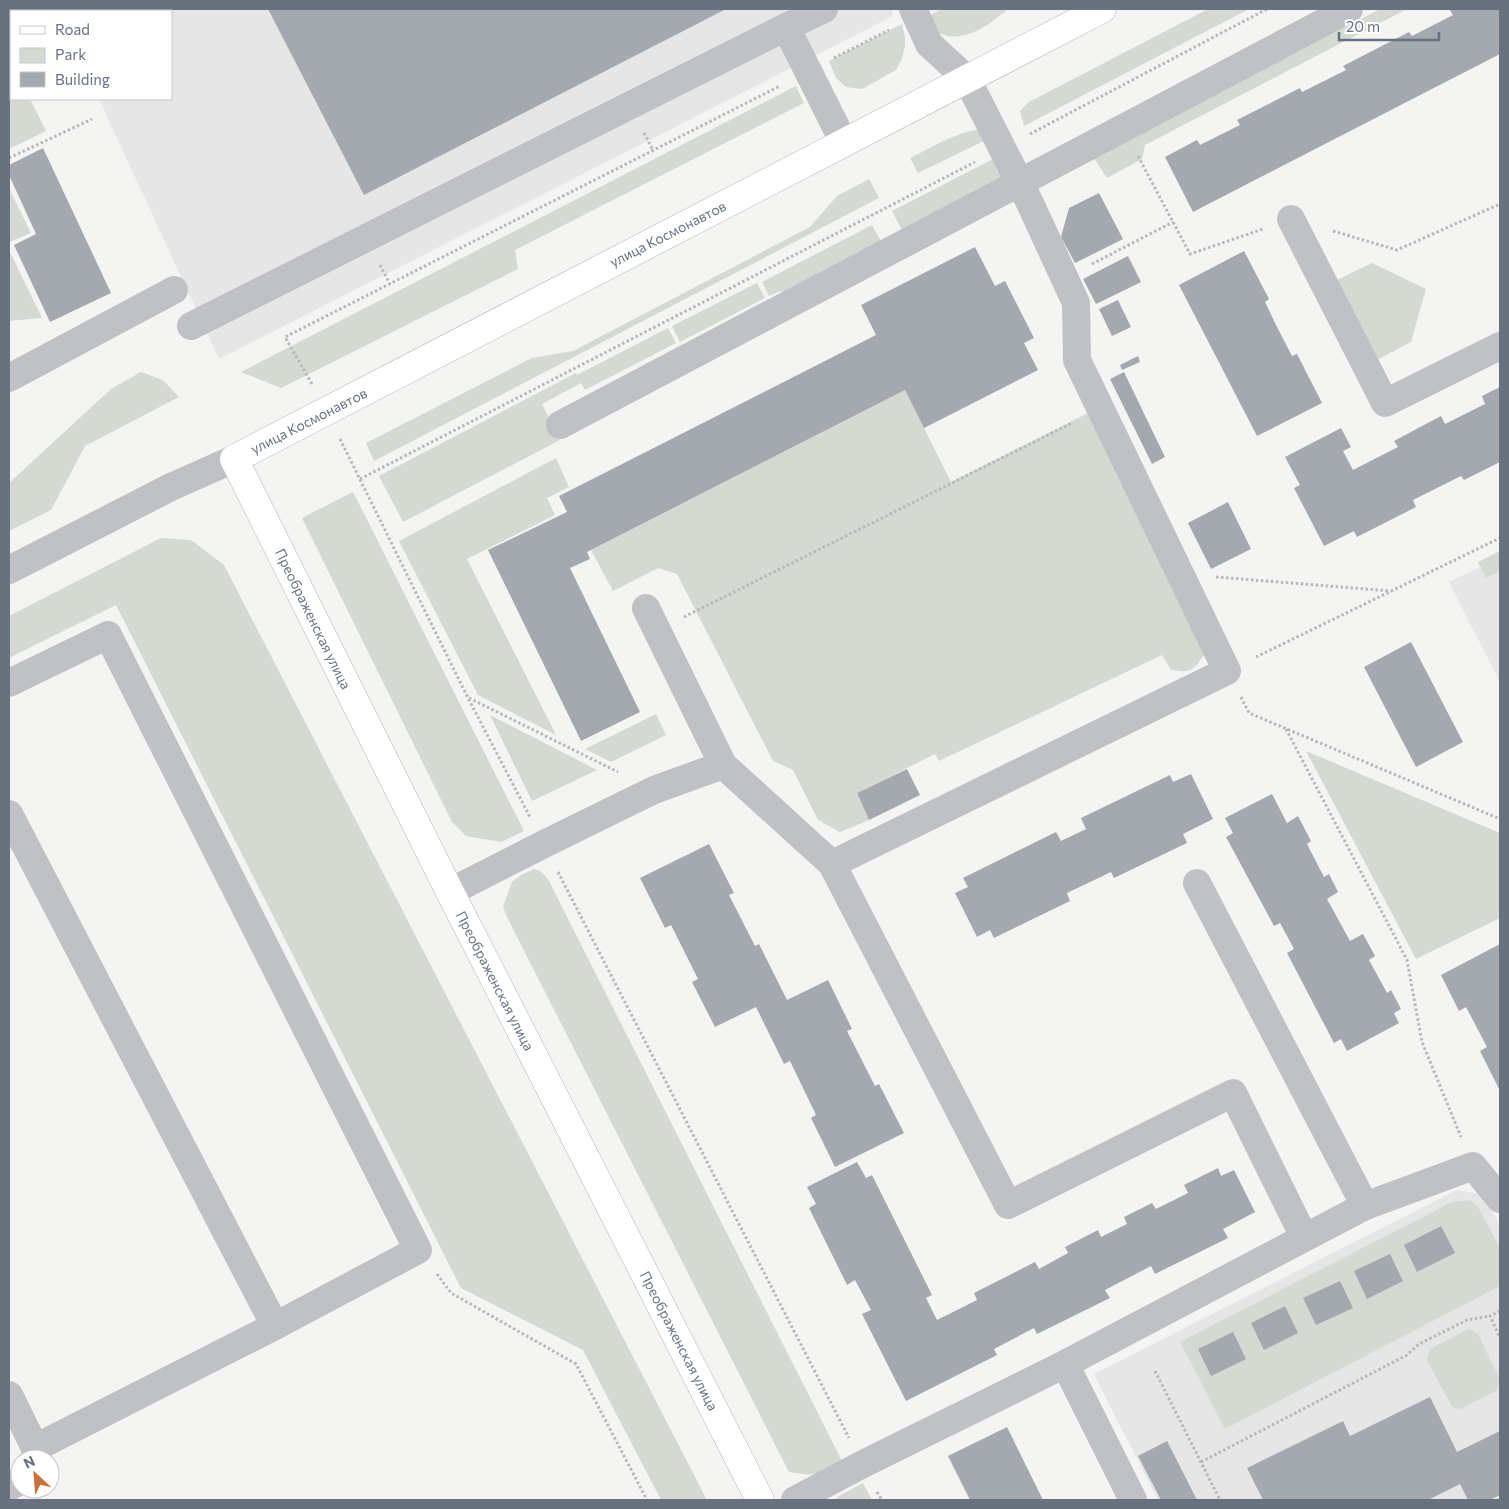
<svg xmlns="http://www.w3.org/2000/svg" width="1509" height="1509" font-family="Commissioner,sans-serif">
	<rect width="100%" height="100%" fill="#f4f5f2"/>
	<path fill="#e5e6e5" d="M58,9H892L893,16L219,359L99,99H171V11H59Z
		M1500,557V682L1449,582Z
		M1457,1190L1484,1195L1500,1226V1500H1158L1094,1374Z"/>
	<path fill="#d4d9d2" d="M942,9H1008C990,24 963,46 937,32C932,29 927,23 922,19Z
		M1208,9H1249L1024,126L1020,111L1029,102Z
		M1380,9H1407L1145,145L1142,159L1107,178L1094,158Z
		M902,24L905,37V46L902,58L896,70L862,89L846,87L836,78L829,61Z
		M796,86L804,103L515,250L518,269L281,388L241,372Z
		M11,93V99H30L46,131L9,149V94Z
		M983,129L990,138L918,173L910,158C933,147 957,131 983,129Z
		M997,157L1003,178L905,236L892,211Z
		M869,179L879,198L374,461L366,443L532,358L573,351L810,227L837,196Z
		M9,188L31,233L9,242Z
		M872,225L884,247L785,298L781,291L769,296L762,282Z
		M9,250L42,318L9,321Z
		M1372,263L1426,289L1411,342L1377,360L1337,280Z
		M757,283L765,298L680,342L672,326Z
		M668,328L676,343L585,390L581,383L542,404L560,440L403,522L379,476L576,373L577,375Z
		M141,372L163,380L179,397L85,446L51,510L9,531V483L111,389Z
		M905,390L951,482L1090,412L1204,655C1193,671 1191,673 1171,670L1162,655L939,761L935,754L857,793L869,820L840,832L818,820L793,770L773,761L677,574L658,568L613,591L591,550Z
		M556,458L569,487L547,498L555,515L467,559L556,735L478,695L399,541Z
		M353,492L524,831L501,842L466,836L452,822L302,518Z
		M161,538L191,540L224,565L707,1500H661L583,1350L461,1288L116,605L9,658V616Z
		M1500,551V571L1486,578L1478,562Z
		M656,714L666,735L611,762L585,749Z
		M490,715L597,770L532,801Z
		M1306,751L1500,833V918L1416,959Z
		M534,869L540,871L548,879L842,1461C819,1475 816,1477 789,1472L508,919L503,907L512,882L521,875Z
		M1470,1200L1478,1207L1500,1248V1283L1498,1287L1225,1429L1180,1342L1452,1202Z
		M1469,1329L1478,1334L1500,1380L1496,1391L1460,1409L1452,1407L1427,1360L1430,1349Z
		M863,1483L872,1500H835L839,1496Z"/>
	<path fill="#a3a9af" d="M268,9H726L364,195Z
		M1453,9H1500V54L1193,212L1165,157L1197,140L1200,145L1240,125L1237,120L1300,88L1302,92L1346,70L1343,66L1409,32L1412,36L1453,15L1450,10Z
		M43,148L111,293L50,322L14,245L36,234L9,175V165Z
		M1099,193L1123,239L1075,263L1061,237L1069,208Z
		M975,247L995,286L1005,281L1034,338L1024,343L1038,370L924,428L905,390L587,552L590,559L570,568L640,712L581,741L488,550L567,512L559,496L876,335L861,305Z
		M1244,251L1269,299L1265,302L1278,329L1292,356L1297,354L1322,403L1257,436L1179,285Z
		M1128,256L1141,282L1096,304L1083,279Z
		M1118,300L1131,327L1112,336L1099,309Z
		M1138,356L1140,362L1122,370L1120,365Z
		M1124,372L1165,457L1152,464L1110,379Z
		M1500,387V462L1464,480L1461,476L1413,500L1416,507L1357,537L1354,531L1324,546L1294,488L1300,485L1285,457L1341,428L1351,447L1343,451L1353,470L1398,447L1394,441L1441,416L1445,424L1485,404L1482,396Z
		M1228,502L1251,549L1211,569L1188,523Z
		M1411,642L1463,742L1416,767L1364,667Z
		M907,769L920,795L869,820L857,793Z
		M1191,774L1213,819L1183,834L1187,843L1114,878L1111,872L1067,893L1070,901L994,938L990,930L977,937L955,893L968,887L963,878L1056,832L1061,841L1086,829L1081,818L1170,775L1173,782Z
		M1272,794L1287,823L1298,816L1311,841L1307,844L1324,877L1329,874L1338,892L1327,899L1350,941L1363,934L1375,956L1369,960L1387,993L1391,990L1401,1009L1394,1013L1399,1023L1347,1051L1341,1039L1334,1043L1287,953L1294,949L1280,923L1274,926L1226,837L1233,833L1225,818Z
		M709,844L734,893L729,895L755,946L759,944L787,1000L828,980L852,1029L847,1031L875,1086L879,1084L904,1133L835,1167L811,1118L816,1115L790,1061L784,1064L756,1007L715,1027L692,982L698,979L671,925L665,928L640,878Z
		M1500,944V1091L1480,1051L1487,1047L1466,1007L1459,1011L1441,975Z
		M857,1162L866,1178L872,1175L932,1295L926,1298L937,1320L977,1300L974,1293L1035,1262L1039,1269L1068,1253L1065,1247L1098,1230L1101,1237L1127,1224L1124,1217L1152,1203L1156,1209L1188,1193L1184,1185L1218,1168L1221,1176L1234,1170L1255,1212L1223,1229L1228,1238L1155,1274L1151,1266L1105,1290L1110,1298L1037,1334L1034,1328L994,1349L997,1355L906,1401L862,1314L871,1310L855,1280L847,1285L809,1208L816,1204L807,1187Z
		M1441,1226L1455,1253L1417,1272L1404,1245Z
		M1390,1254L1403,1281L1367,1299L1354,1271Z
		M1340,1281L1353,1308L1316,1325L1303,1298Z
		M1285,1306L1298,1333L1264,1350L1251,1323Z
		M1233,1332L1246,1359L1211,1376L1198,1349Z
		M1430,1397L1457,1452L1500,1431V1495L1490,1500H1468L1460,1484L1428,1500H1263L1247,1468L1343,1421L1350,1436Z
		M1007,1427L1043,1500H970L948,1456Z
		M1167,1441L1197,1500H1161L1138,1456Z"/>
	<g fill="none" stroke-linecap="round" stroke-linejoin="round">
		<g stroke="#b0b3b7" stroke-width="29">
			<path id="major" d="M760,1500L450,892L234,459L1102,9"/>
		</g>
		<path stroke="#b6b8bb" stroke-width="3" stroke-dasharray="2.5 2.5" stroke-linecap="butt" d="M834,58L889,30
			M644,133L653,150
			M1030,134L1267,9
			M1138,156L1190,254L1263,229
			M9,158L92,119
			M1333,231L1397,250L1500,204
			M1092,264L1173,222
			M380,265L390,284
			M312,384L285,337L780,86
			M340,439L468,698L530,817
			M360,479L975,162
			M1216,577L1391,591
			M684,617L1072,423
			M1256,657L1500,538
			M1241,697L1249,713L1500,819
			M469,698L618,772
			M1286,729L1407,960L1422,1042L1461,1137
			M558,872L849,1438
			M437,1274L451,1293L576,1364L647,1500
			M1500,1311L1490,1316L1500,1338
			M1155,1371L1220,1500
			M1201,1462L1407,1355L1419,1344L1467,1320L1490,1316
			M877,1492L882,1500"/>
		<path stroke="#bfc1c5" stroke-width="28" d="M786,27L824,9
			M1291,219L1385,403L1500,346
			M191,326L786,27L844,143
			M9,378L174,290
			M560,425L1349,9
			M9,570L171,487L234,459
			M646,608L723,765L832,864L1227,671L1077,360L1076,303L1030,203L967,79L929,44L913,9
			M9,683L108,635L418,1250L275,1326L35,1448V1459
			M9,814L275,1326
			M832,864L1008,1205L1233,1093L1304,1237
			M1197,883L1365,1206
			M450,892L544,844L654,790L723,765
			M1065,1364L1133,1500
			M9,1395L35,1448
			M9,1487L20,1481
			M795,1500L863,1464L1065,1364L1365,1206L1473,1166L1500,1199"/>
		<use href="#major" stroke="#fff" stroke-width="28"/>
	</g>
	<g text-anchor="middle" stroke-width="5" stroke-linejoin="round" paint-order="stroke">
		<g font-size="14" fill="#68727f" stroke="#fff">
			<text transform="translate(668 234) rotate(-27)" y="5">улица Космонавтов</text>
			<text transform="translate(309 421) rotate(-27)" y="5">улица Космонавтов</text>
			<text transform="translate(313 619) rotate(64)" y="5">Преображенская улица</text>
			<text transform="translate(495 981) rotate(63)" y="5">Преображенская улица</text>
			<text transform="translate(679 1341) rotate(63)" y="5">Преображенская улица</text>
		</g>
	</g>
	<rect width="1509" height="1509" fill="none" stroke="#68727f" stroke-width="20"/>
	<rect x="10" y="10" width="162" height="90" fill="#ffffff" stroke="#c3c7cc"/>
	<rect x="20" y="26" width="25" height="8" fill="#ffffff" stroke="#c3c7cc"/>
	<text x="55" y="35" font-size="15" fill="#68727f">Road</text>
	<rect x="20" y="48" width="25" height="15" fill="#d4d9d2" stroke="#c3c7cc"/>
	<text x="55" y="60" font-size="15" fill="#68727f">Park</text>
	<rect x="20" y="72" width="25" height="15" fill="#a3a9af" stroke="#c3c7cc"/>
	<text x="55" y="85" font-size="15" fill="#68727f">Building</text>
	<g transform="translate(35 1474) rotate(334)"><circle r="24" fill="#ffffff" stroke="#c3c7cc"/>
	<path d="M0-4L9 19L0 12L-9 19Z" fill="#cc6f3a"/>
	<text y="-8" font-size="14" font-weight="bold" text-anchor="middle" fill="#68727f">N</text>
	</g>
	<path d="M1339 32v8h100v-8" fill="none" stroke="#68727f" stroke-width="2.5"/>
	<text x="1346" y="32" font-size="15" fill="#68727f" stroke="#ffffff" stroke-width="4" paint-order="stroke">20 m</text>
</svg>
